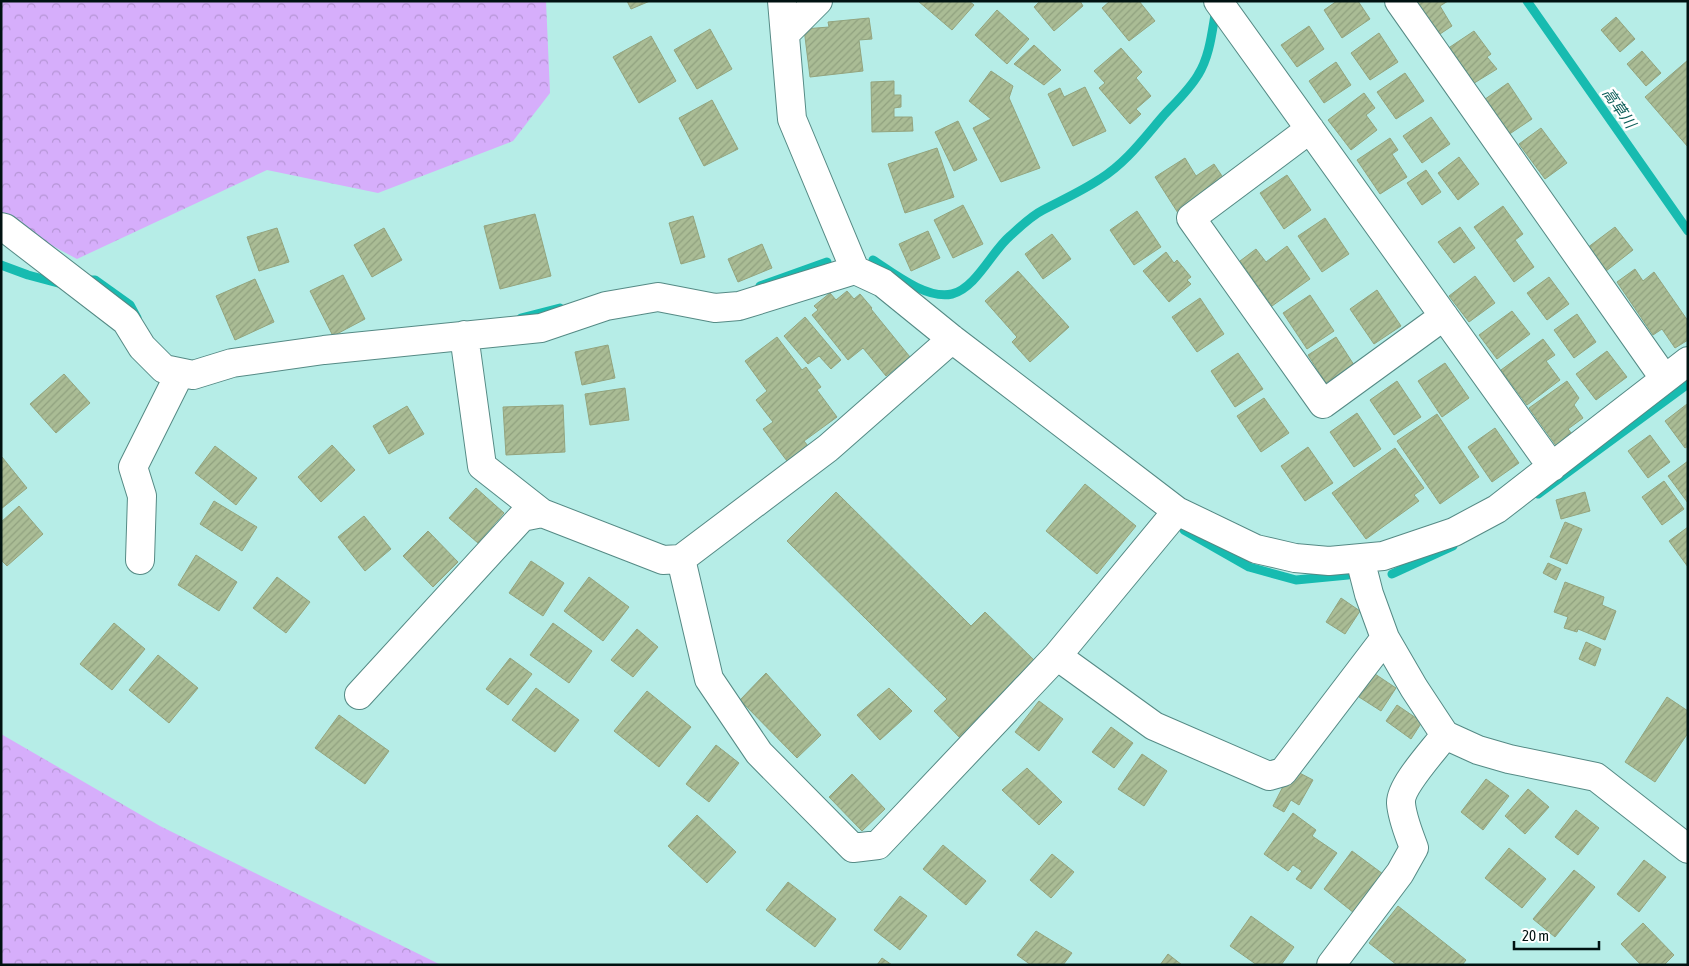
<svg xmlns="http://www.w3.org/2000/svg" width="1689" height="966" font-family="'Asap Condensed','Noto Sans JP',sans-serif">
	<defs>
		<pattern id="forest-crowns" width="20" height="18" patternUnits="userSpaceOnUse" patternTransform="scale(1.25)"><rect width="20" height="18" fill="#d6aefb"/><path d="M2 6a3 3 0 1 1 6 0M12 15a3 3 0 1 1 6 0" fill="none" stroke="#b695d6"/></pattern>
		<pattern id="building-hatch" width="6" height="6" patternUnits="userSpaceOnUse" patternTransform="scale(1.25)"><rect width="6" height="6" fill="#aabc95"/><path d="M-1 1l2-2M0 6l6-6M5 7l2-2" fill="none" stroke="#90a17f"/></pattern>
	</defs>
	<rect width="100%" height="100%" fill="#b6ede7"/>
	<path fill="url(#forest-crowns)" d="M1,1H546L550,93L513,141L378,193L267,170L77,259L1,218Z
		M1,734L160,826L441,965H1Z"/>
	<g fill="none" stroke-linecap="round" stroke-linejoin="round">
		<path stroke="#17bbb0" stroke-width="9" d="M1527,1L1688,231
			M873,260C893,273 927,300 952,294C976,288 992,251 1010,236C1020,227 1031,216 1043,210C1062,200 1082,191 1100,179C1126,163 1144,138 1164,115C1176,102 1189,90 1198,75C1210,56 1212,31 1216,9
			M1,265L28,275L58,283H63
			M89,280H95L130,305L137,318
			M760,286L827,262
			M521,318L560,308
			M1538,494L1688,384
			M1184,530L1249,567L1296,580L1348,575
			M1392,574L1453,546"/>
	</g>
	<path fill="url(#building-hatch)" stroke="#93a47e" d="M627,1H650L631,9Z
		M918,1H969L974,5L952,30Z
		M1040,1H1080L1083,6L1054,31L1034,7Z
		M1110,1H1139L1155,21L1129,41L1102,8Z
		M1337,1H1358L1370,19L1342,38L1324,10Z
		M1415,1H1448L1440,6L1452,26L1437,36Z
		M997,10L1029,39L1007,64L975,35Z
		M1616,17L1635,39L1620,52L1601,30Z
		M869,18L872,39L859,40L863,71L810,77L804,29L829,27L828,22Z
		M1309,26L1324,49L1297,67L1281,45Z
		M710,29L732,69L697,89L674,50Z
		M1474,31L1491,54L1487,57L1497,69L1471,85L1447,49Z
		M1379,33L1398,62L1370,80L1351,53Z
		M651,36L676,81L639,103L613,57Z
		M1034,45L1061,70L1044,85L1014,64Z
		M1121,48L1142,72L1136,78L1151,96L1136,109L1141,114L1130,124L1099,88L1105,83L1094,71Z
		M1642,51L1661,73L1646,86L1627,64Z
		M1688,60V147L1645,97Z
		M1336,62L1351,85L1324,103L1309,81Z
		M991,71L1013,86L1009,98L1040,168L1001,182L973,128L991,119L969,101Z
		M1405,73L1424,101L1396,119L1377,92Z
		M894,81V95H901V107L894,108V117H912L913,131L872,132L871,82Z
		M1508,83L1532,119L1505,137L1481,102Z
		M1085,87L1106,131L1073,146L1048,94L1060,88L1064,97Z
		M1364,93L1375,108L1366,115L1377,130L1351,150L1328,120Z
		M712,100L738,149L704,166L679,118Z
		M1431,117L1450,144L1422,163L1403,136Z
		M958,121L977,160L954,171L935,132Z
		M1541,128L1567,163L1545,179L1519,144Z
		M1390,138L1398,150L1392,154L1407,177L1380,194L1357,160Z
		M937,148L954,197L905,213L888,164Z
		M1459,157L1479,184L1458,200L1438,173Z
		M1185,158L1196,176L1214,164L1226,182L1178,213L1155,177Z
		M1426,170L1441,192L1422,205L1407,183Z
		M1287,175L1311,210L1284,229L1260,193Z
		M963,205L983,244L953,258L934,220Z
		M1503,206L1523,234L1515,240L1534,267L1514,282L1474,227Z
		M1137,211L1161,247L1134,265L1110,230Z
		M535,214L551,276L500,289L484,226Z
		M693,216L705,257L681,264L669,223Z
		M1325,218L1349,254L1322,272L1298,236Z
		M1460,227L1475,248L1454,263L1438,242Z
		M1615,227L1633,250L1601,275L1583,251Z
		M277,228L289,262L259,271L247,237Z
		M384,228L402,260L372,277L354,245Z
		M928,231L940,258L911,271L899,244Z
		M1052,234L1071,259L1043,279L1025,254Z
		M762,244L772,268L738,282L728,259Z
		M1287,246L1310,279L1272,306L1240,261L1256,249L1266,262Z
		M1166,252L1174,263L1177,260L1191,277L1187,280L1191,284L1169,302L1143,271Z
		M1635,269L1643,281L1654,272L1688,321V340L1675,348L1662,329L1653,335L1617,282Z
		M1018,271L1069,327L1030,362L1012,342L1017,337L985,301Z
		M343,275L365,319L333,336L310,291Z
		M1475,276L1495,303L1469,322L1449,296Z
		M1549,277L1569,304L1547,320L1527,293Z
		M255,279L274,322L235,340L216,296Z
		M1377,290L1401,326L1374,344L1350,309Z
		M847,291L854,299L860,294L872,308L871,309L910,357L886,376L863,348L848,360L812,315L818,310L814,306L830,293L836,300Z
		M1310,295L1334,331L1307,349L1283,313Z
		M1200,298L1224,334L1197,352L1172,317Z
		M1512,311L1530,334L1497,359L1479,335Z
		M1577,314L1596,342L1574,358L1554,330Z
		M805,317L841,360L831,369L819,356L808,364L784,336Z
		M777,337L802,370L806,367L821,387L817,390L837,417L804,441L808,446L787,461L763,429L773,422L756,400L767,391L745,361Z
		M1336,337L1354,365L1326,383L1308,355Z
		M1543,339L1555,355L1546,361L1560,380L1527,405L1501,370Z
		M608,345L615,378L582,385L575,352Z
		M1607,351L1627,377L1596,400L1576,374Z
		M1238,353L1263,389L1235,407L1211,371Z
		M1445,363L1469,398L1442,417L1418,381Z
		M64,374L90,403L56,433L30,404Z
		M1397,381L1421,417L1394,435L1370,400Z
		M1567,381L1579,398L1574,405L1583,418L1568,429L1576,439L1560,451L1529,408Z
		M625,388L629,420L590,425L585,394Z
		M1264,398L1289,433L1261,452L1237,416Z
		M1687,404L1688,446L1685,448L1665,421Z
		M563,405L565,452L506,455L503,407Z
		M407,406L424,434L389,454L373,426Z
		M1357,413L1381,449L1354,467L1330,432Z
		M1437,414L1479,477L1440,504L1397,441Z
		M1495,428L1519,463L1492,482L1468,447Z
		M1650,435L1670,462L1648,478L1628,451Z
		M332,445L355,470L321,502L298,477Z
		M215,446L257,478L236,505L195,473Z
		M1308,447L1333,483L1305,501L1281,466Z
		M1395,448L1424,488L1414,495L1419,501L1366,539L1332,493Z
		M2,457L27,488L1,509V458Z
		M1688,461V503L1668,476Z
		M1664,481L1684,509L1662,525L1642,497Z
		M1085,484L1136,526L1097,574L1046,531Z
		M476,488L504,513L478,543L449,518Z
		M836,492L971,626L985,612L1038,664L962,740L934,711L947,699L787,541Z
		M1585,492L1590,511L1561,519L1556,500Z
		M214,501L257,527L242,551L200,524Z
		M19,506L43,534L7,566L1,560V522Z
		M364,516L391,549L365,571L338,537Z
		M1565,522L1582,529L1567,564L1550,557Z
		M1688,527V567L1669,541Z
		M428,531L458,562L433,587L403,556Z
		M196,555L237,582L219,611L178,585Z
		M531,561L564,583L543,616L509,593Z
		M1548,563L1561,569L1556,580L1543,573Z
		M277,577L310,602L286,633L253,608Z
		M589,577L629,607L603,641L564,611Z
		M1565,582L1604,597L1602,605L1616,611L1605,640L1578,629L1577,632L1564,628L1568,617L1554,612Z
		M1341,598L1360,611L1345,634L1326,622Z
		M114,623L145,649L112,690L80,664Z
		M553,623L592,651L569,683L530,655Z
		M637,629L658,647L633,677L611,660Z
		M1586,642L1601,649L1595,666L1579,659Z
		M158,655L198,688L169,723L129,690Z
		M510,658L532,674L508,705L486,689Z
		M766,673L821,735L797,758L740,700Z
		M1375,674L1396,688L1381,711L1359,697Z
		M536,688L579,720L555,752L512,720Z
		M889,688L912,711L880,740L857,715Z
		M647,691L691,727L659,767L614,731Z
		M1667,697L1688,711V733L1655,782L1625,762Z
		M1039,701L1063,719L1039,751L1015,732Z
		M1397,705L1422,722L1411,739L1386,721Z
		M339,715L389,751L365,784L315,748Z
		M1111,727L1133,743L1114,768L1092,752Z
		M716,745L739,763L709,802L686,784Z
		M1142,754L1167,771L1144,806L1118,789Z
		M1027,768L1062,802L1039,825L1002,790Z
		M1292,769L1313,780L1299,805L1291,800L1284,812L1273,806Z
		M852,774L885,809L862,831L829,797Z
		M1486,779L1509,796L1483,830L1461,812Z
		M1528,789L1549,807L1525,834L1505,816Z
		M1576,810L1599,828L1578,855L1555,837Z
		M1293,813L1316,830L1312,836L1337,853L1311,889L1296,879L1302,871L1293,865L1288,871L1264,854Z
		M697,815L736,852L707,883L668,846Z
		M943,845L986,881L966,905L923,869Z
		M1509,848L1546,879L1522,908L1485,878Z
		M1352,851L1383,874L1354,913L1324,889Z
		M1052,854L1074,872L1051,898L1030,880Z
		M1644,860L1666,877L1639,912L1617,894Z
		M1574,870L1595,887L1555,937L1533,919Z
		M788,882L836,919L815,947L766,910Z
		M900,896L927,916L900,950L874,930Z
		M1398,906L1466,960L1462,965H1397L1369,943Z
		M1251,916L1294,947L1281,965H1257L1230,946Z
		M1643,923L1674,955L1664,965H1641L1621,944Z
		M1036,931L1072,953L1063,965H1031L1017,955Z
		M1168,954L1182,965H1160Z
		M882,958L892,965H877Z"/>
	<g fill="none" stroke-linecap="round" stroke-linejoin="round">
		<g stroke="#558a85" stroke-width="30">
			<path id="minor" d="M782,1L792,119L855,270
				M1218,1L1552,467
				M1399,1L1664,378
				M786,33L818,1
				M1310,129L1191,218L1323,404L1444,316
				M1,227L5,228L126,321L142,347L164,369L193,375L232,363L324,350L541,328L606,306L658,297L715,308L739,306L855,270L883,283L952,339L1177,511L1256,549L1295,558L1329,561L1383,556L1454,532L1497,509L1688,361
				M464,335L482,466L542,513
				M681,559L709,679L759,753L853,848L878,845L1057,656L1177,511
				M1360,559L1369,594L1385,638L1414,688L1445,735L1478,750L1509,759L1596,777L1688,849
				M140,560L142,496L133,467L180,373
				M1057,656L1154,726L1269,776L1283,772L1385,638
				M359,695L522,517L542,513L663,560L681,559L828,448L952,339
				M1331,965L1400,873L1414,848C1409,834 1402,818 1401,803C1400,786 1434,750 1445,735"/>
		</g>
		<use href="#minor" stroke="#fff" stroke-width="28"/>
	</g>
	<g text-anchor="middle" stroke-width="5" stroke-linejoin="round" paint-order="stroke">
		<g font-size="15" font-style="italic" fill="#0d5f5a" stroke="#fff">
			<text transform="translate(1619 108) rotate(55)" y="5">高草川</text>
		</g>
	</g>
	<rect width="1689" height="966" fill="none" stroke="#001211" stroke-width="5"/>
	<path d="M1514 941v8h85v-8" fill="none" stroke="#001211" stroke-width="2.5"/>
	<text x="1522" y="941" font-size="15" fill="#001211" stroke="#ffffff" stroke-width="4" paint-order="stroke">20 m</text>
</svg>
